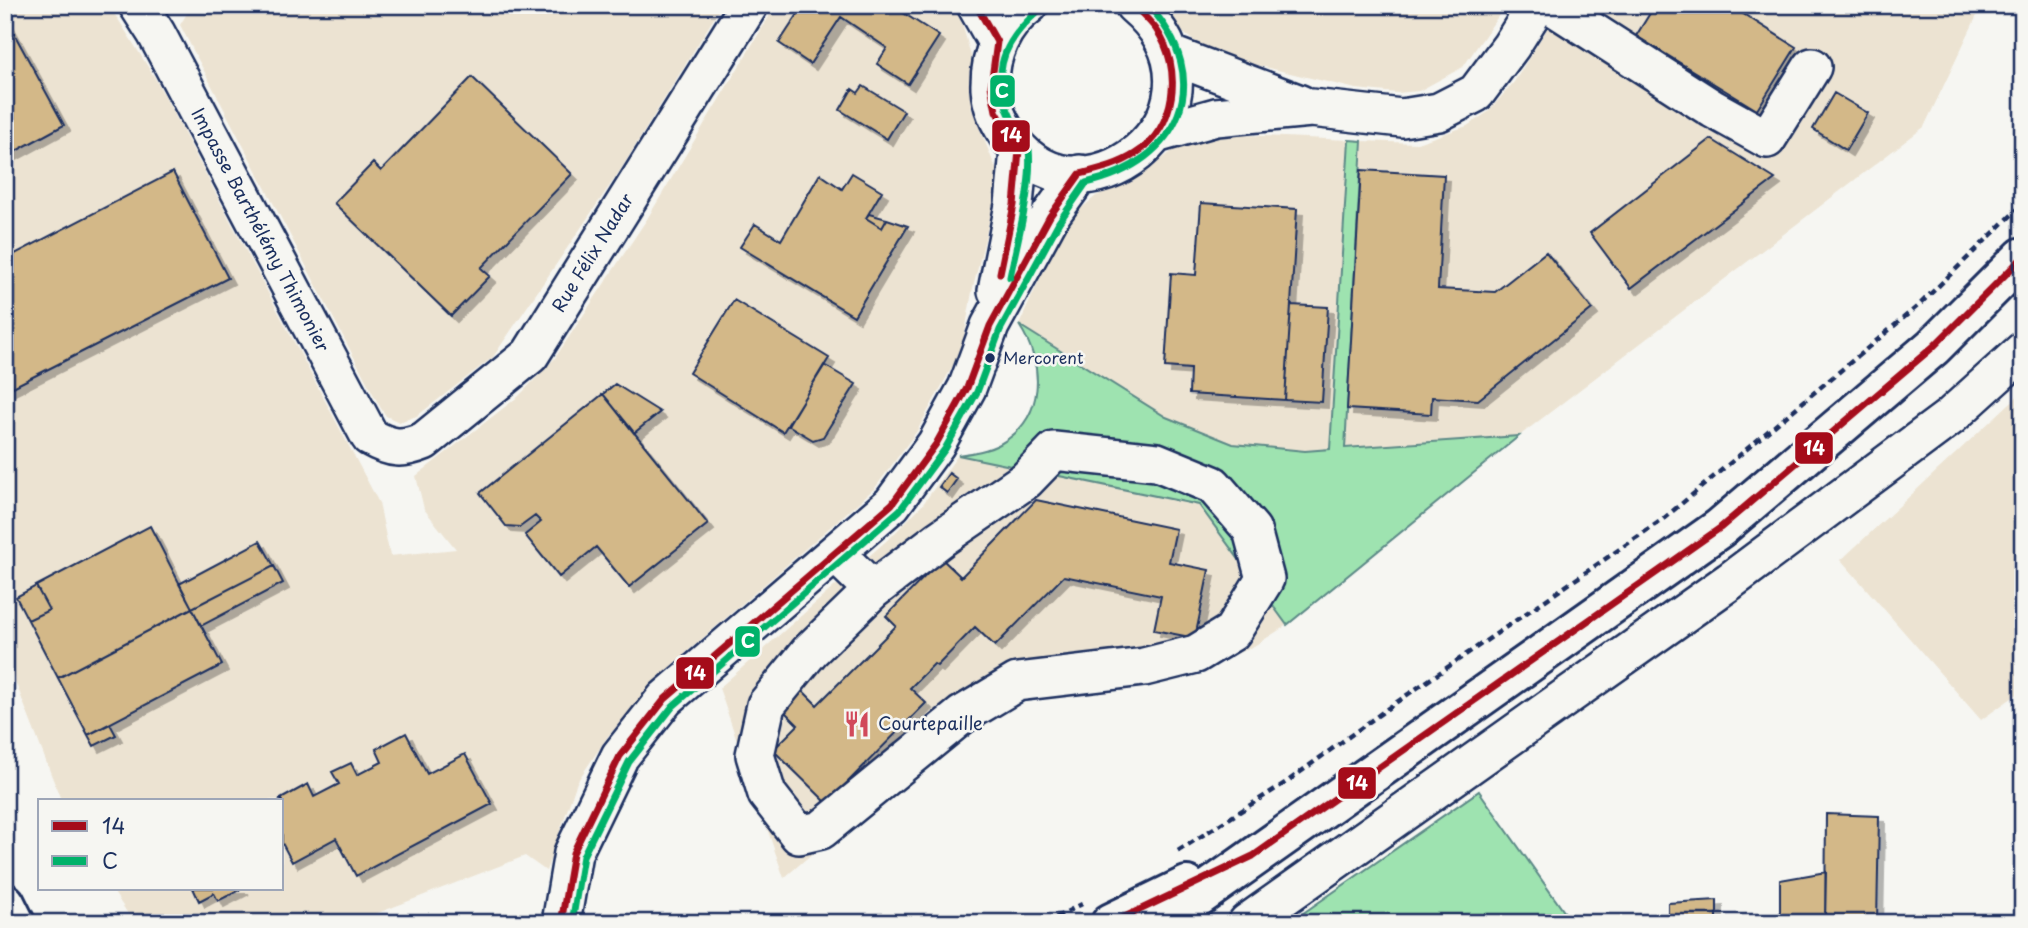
<svg xmlns="http://www.w3.org/2000/svg" width="2028" height="928" font-family="'Playpen Sans',sans-serif">
	<defs>
		<filter id="shadow"><feDropShadow dx="6" dy="6" stdDeviation="0" flood-color="#0004"/></filter>
	</defs>
	<rect width="100%" height="100%" fill="#f6f6f2"/>
	<filter id="ink" filterUnits="userSpaceOnUse"><feTurbulence type="fractalNoise" baseFrequency=".0143" numOctaves="2"/><feDisplacementMap in="SourceGraphic" scale="14" xChannelSelector="R" yChannelSelector="G"/><feConvolveMatrix kernelMatrix="1 2 1 2 8 2 1 2 1" color-interpolation-filters="sRGB"/></filter>
	<g filter="url(#ink)">
		<path fill="#ece3d2" d="M5,5H106L118,19L155,78L379,503L390,556L456,549L424,509L416,476L519,396L555,358L647,219L776,5H952L962,23L971,56V107L996,169L997,189L972,292L962,349L917,431L875,488L672,665L608,736L577,782L546,871L525,856L352,923H134L111,888H282V800H61L5,655Z
			M192,5H722L621,169L493,357L417,416L399,422L386,416L380,407L180,25Z
			M1161,5H1506L1463,67L1419,91L1397,93L1356,89L1211,54L1182,32Z
			M1562,5H1982L1924,127L1519,436L1345,448L1362,141L1417,143L1467,126L1488,112L1514,82Z
			M1243,135L1349,140L1331,449L1305,451L1233,444L1166,417L1019,325L1055,245L1077,212L1096,196L1142,174L1183,143L1207,137Z
			M2023,391V690L1981,720L1841,560Z
			M958,455L1199,505L1287,625L1254,646L1194,673L1131,688L1022,699L912,767L784,878L719,688L893,535L923,504Z"/>
		<path fill="#9ee3b0" stroke="#5c8987" stroke-width="2" d="M1349,140L1362,141L1345,448L1519,436L1287,625L1199,505L958,455C972,453 987,451 1000,444C1046,418 1045,364 1019,325L1166,417L1233,444L1305,451L1330,449Z
			M1479,791L1572,923H1289Z"/>
		<path fill="#d3b888" stroke="#1b2f5e" stroke-width="2" filter="url(#shadow)" d="M804,5H891L939,36L908,84L877,64L887,48L841,17L810,64L779,43Z
			M1655,5H1729L1796,47L1757,110L1636,36Z
			M5,17L64,125L5,157Z
			M472,77L572,174L481,268L490,276L451,316L334,203L373,163L381,171Z
			M863,86L904,111L887,139L840,110L852,89L858,93Z
			M1834,93L1868,113L1846,150L1813,129Z
			M1711,139L1775,179L1631,288L1590,233Z
			M1361,170L1444,175L1438,289L1495,292L1546,252L1592,309L1478,400L1432,397L1431,414L1347,409Z
			M173,172L228,278L5,391V259Z
			M852,173L882,191L866,218L882,228L887,219L908,226L854,316L740,247L755,224L781,240L820,174L842,189Z
			M1201,203L1297,209L1285,400L1189,394L1190,369L1165,367L1171,273L1196,275Z
			M869,214L887,219L882,228L866,218Z
			M734,300L829,358L783,432L689,373Z
			M1291,305L1328,307L1322,402L1285,400Z
			M824,365L856,384L823,437L813,440L788,425Z
			M615,384L660,412L634,433L603,394Z
			M603,394L708,524L629,587L596,547L559,577L525,535L541,522L535,516L520,527L506,526L480,493Z
			M949,473L957,479L947,493L939,487Z
			M1036,500L1176,529L1169,562L1209,570L1195,638L1154,630L1161,596L1064,576L995,646L975,627L937,666L934,664L910,688L926,703L827,803L773,750L798,725L781,708L800,688L817,705L896,626L886,616L942,559L961,577Z
			M150,526L192,608L58,678L28,620L49,610L36,586Z
			M260,541L274,566L192,608L179,584Z
			M274,566L283,583L201,626L192,608Z
			M36,586L49,610L28,620L16,597Z
			M192,608L222,665L88,735L58,678Z
			M110,724L116,735L94,746L88,735Z
			M406,733L427,774L465,754L492,804L356,876L336,838L292,862L282,843V800H279L308,784L314,797L339,784L332,772L351,763L357,775L382,762L376,749Z
			M1826,814L1879,816L1877,923H1825Z
			M1826,872L1825,923H1780V880Z
			M193,888H243L218,901L214,893L199,901Z
			M1717,900V923H1668V903Z"/>
		<g fill="none" stroke-linecap="round" stroke-linejoin="round">
			<g stroke="#1b2f5e" stroke-width="42">
				<path id="minor" d="M138,5L156,33L370,437C391,449 402,450 424,441L530,355L749,5
					M976,5L997,42
					M1029,5C1002,25 989,55 990,88C991,108 1000,125 1012,141C1090,241 1247,100 1134,5
					M1551,5L1713,109L1767,139L1812,67
					M1171,55L1300,104
					M1159,133L1216,117L1311,108L1402,118L1439,112L1476,93L1511,46L1537,5
					M997,291L1014,205L1019,150
					M835,553L873,590L940,539L1026,480L1054,451L1157,462L1213,485L1252,530L1265,579L1232,632L1196,654L1144,667L1017,682L962,715L821,830L799,835L767,794L755,755L766,705L810,651L873,590
					M561,923L573,853L620,756L665,699L892,504L936,444L967,388L990,326L1050,216L1080,174
					M1247,923L1730,581L1950,417L2023,351"/>
			</g>
			<g stroke="#1b2f5e" stroke-width="44">
				<path id="major" d="M1111,923L1187,886
					M1161,923L1720,528L1933,347L2023,257"/>
			</g>
			<g stroke="#1b2f5e" stroke-width="44">
				<path id="highway" d="M5,903L15,923"/>
			</g>
			<path stroke="#1b2f5e" stroke-width="4.5" stroke-dasharray="7 5" stroke-linecap="butt" d="M1178,851L1288,781L1391,706L1662,520L1919,305L2023,204
				M1045,923L1082,904"/>
			<use href="#minor" stroke="#f6f6f2" stroke-width="37"/>
			<use href="#major" stroke="#f6f6f2" stroke-width="38"/>
			<use href="#highway" stroke="#f6f6f2" stroke-width="38"/>
			<g stroke="#f6f6f2" stroke-width="12">
				<path id="bus-1" d="M976,5L997,42L991,86L996,111L1019,150L1014,205L1000,273
					M561,923L573,853L620,756L665,699L892,504L936,444L967,388L990,326L1050,216L1080,174C1100,169 1118,165 1135,154C1177,128 1183,68 1156,29C1150,21 1141,13 1134,5
					M1112,923L1253,856L1720,528L1933,347L2023,257"/>
			</g>
			<g stroke="#f6f6f2" stroke-width="12">
				<path id="bus-2" d="M1010,277C1017,241 1033,185 1029,150C1028,140 1018,131 1013,122C991,77 999,46 1036,13
					M572,923L583,856L629,762L673,706L900,510L945,449L977,392L1000,330L1059,222L1086,183C1180,162 1217,80 1148,5"/>
			</g>
			<use href="#bus-1" stroke="#a50c1a" stroke-width="7"/>
			<use href="#bus-2" stroke="#00b26a" stroke-width="7"/>
		</g>
	</g>
	<defs>
		<g id="restaurant-bare" transform="scale(2.1)"><path d="M-5-6h1v4h1v-4h1v4h1v-4h1v5L-1.5 .5V6h-2V.5L-5-1ZM5-6V6H3V1.5H1.5Q1.5-4 5-6Z" fill="#d1495b" stroke="#f6f6f2" stroke-width="2.5" paint-order="stroke"/></g>
	</defs>
	<g fill-rule="evenodd">
		<use href="#restaurant-bare" x="857" y="724"/>
	</g>
	<circle fill="#1b2f5e" stroke="#f6f6f2" stroke-width="2.5" cx="990" cy="358" r="6"/>
	<g text-anchor="middle" stroke-width="5" stroke-linejoin="round" paint-order="stroke">
		<g font-size="16" fill="#1b2f5e" stroke="#f6f6f2" text-anchor="start">
			<text x="1003" y="364">Mercorent</text>
		</g>
		<g font-size="18" fill="#1b2f5e" stroke="#f6f6f2">
			<text transform="translate(260 230) rotate(62)" y="6">Impasse Barthélémy Thimonier</text>
			<text transform="translate(593 253) rotate(-58)" y="6">Rue Félix Nadar</text>
		</g>
		<g font-size="18" fill="#1b2f5e" stroke="#f6f6f2" text-anchor="start">
			<text x="878" y="730">Courtepaille</text>
		</g>
	</g>
	<g stroke="#f6f6f2" stroke-width="2.5">
		<rect x="989" y="74" width="27" height="34" rx="7" fill="#00b26a"/>
		<rect x="991" y="119" width="40" height="34" rx="7" fill="#a50c1a"/>
		<rect x="1794" y="431" width="40" height="34" rx="7" fill="#a50c1a"/>
		<rect x="734" y="625" width="27" height="33" rx="7" fill="#00b26a"/>
		<rect x="675" y="656" width="40" height="34" rx="7" fill="#a50c1a"/>
		<rect x="1337" y="766" width="40" height="34" rx="7" fill="#a50c1a"/>
	</g>
	<g font-size="19" text-anchor="middle" font-weight="bold" fill="#fff">
		<text x="1002" y="98">C</text>
		<text x="1011" y="142">14</text>
		<text x="1814" y="455">14</text>
		<text x="748" y="648">C</text>
		<text x="695" y="680">14</text>
		<text x="1357" y="790">14</text>
	</g>
	<rect width="2028" height="928" fill="none" stroke="#f6f6f2" stroke-width="28"/>
	<rect x="14" y="14" width="2000" height="900" fill="none" stroke="#1b2f5e" stroke-width="2.5" filter="url(#ink)"/>
	<rect x="38" y="799" width="245" height="91" fill="#f6f6f2" stroke="#9ea6b7" stroke-width="2"/>
	<rect x="52" y="821" width="35" height="10" fill="#a50c1a" stroke="#9ea6b7" stroke-width="2"/>
	<text x="102" y="834" font-size="21" fill="#1b2f5e">14</text>
	<rect x="52" y="856" width="35" height="10" fill="#00b26a" stroke="#9ea6b7" stroke-width="2"/>
	<text x="102" y="869" font-size="21" fill="#1b2f5e">C</text>
</svg>
